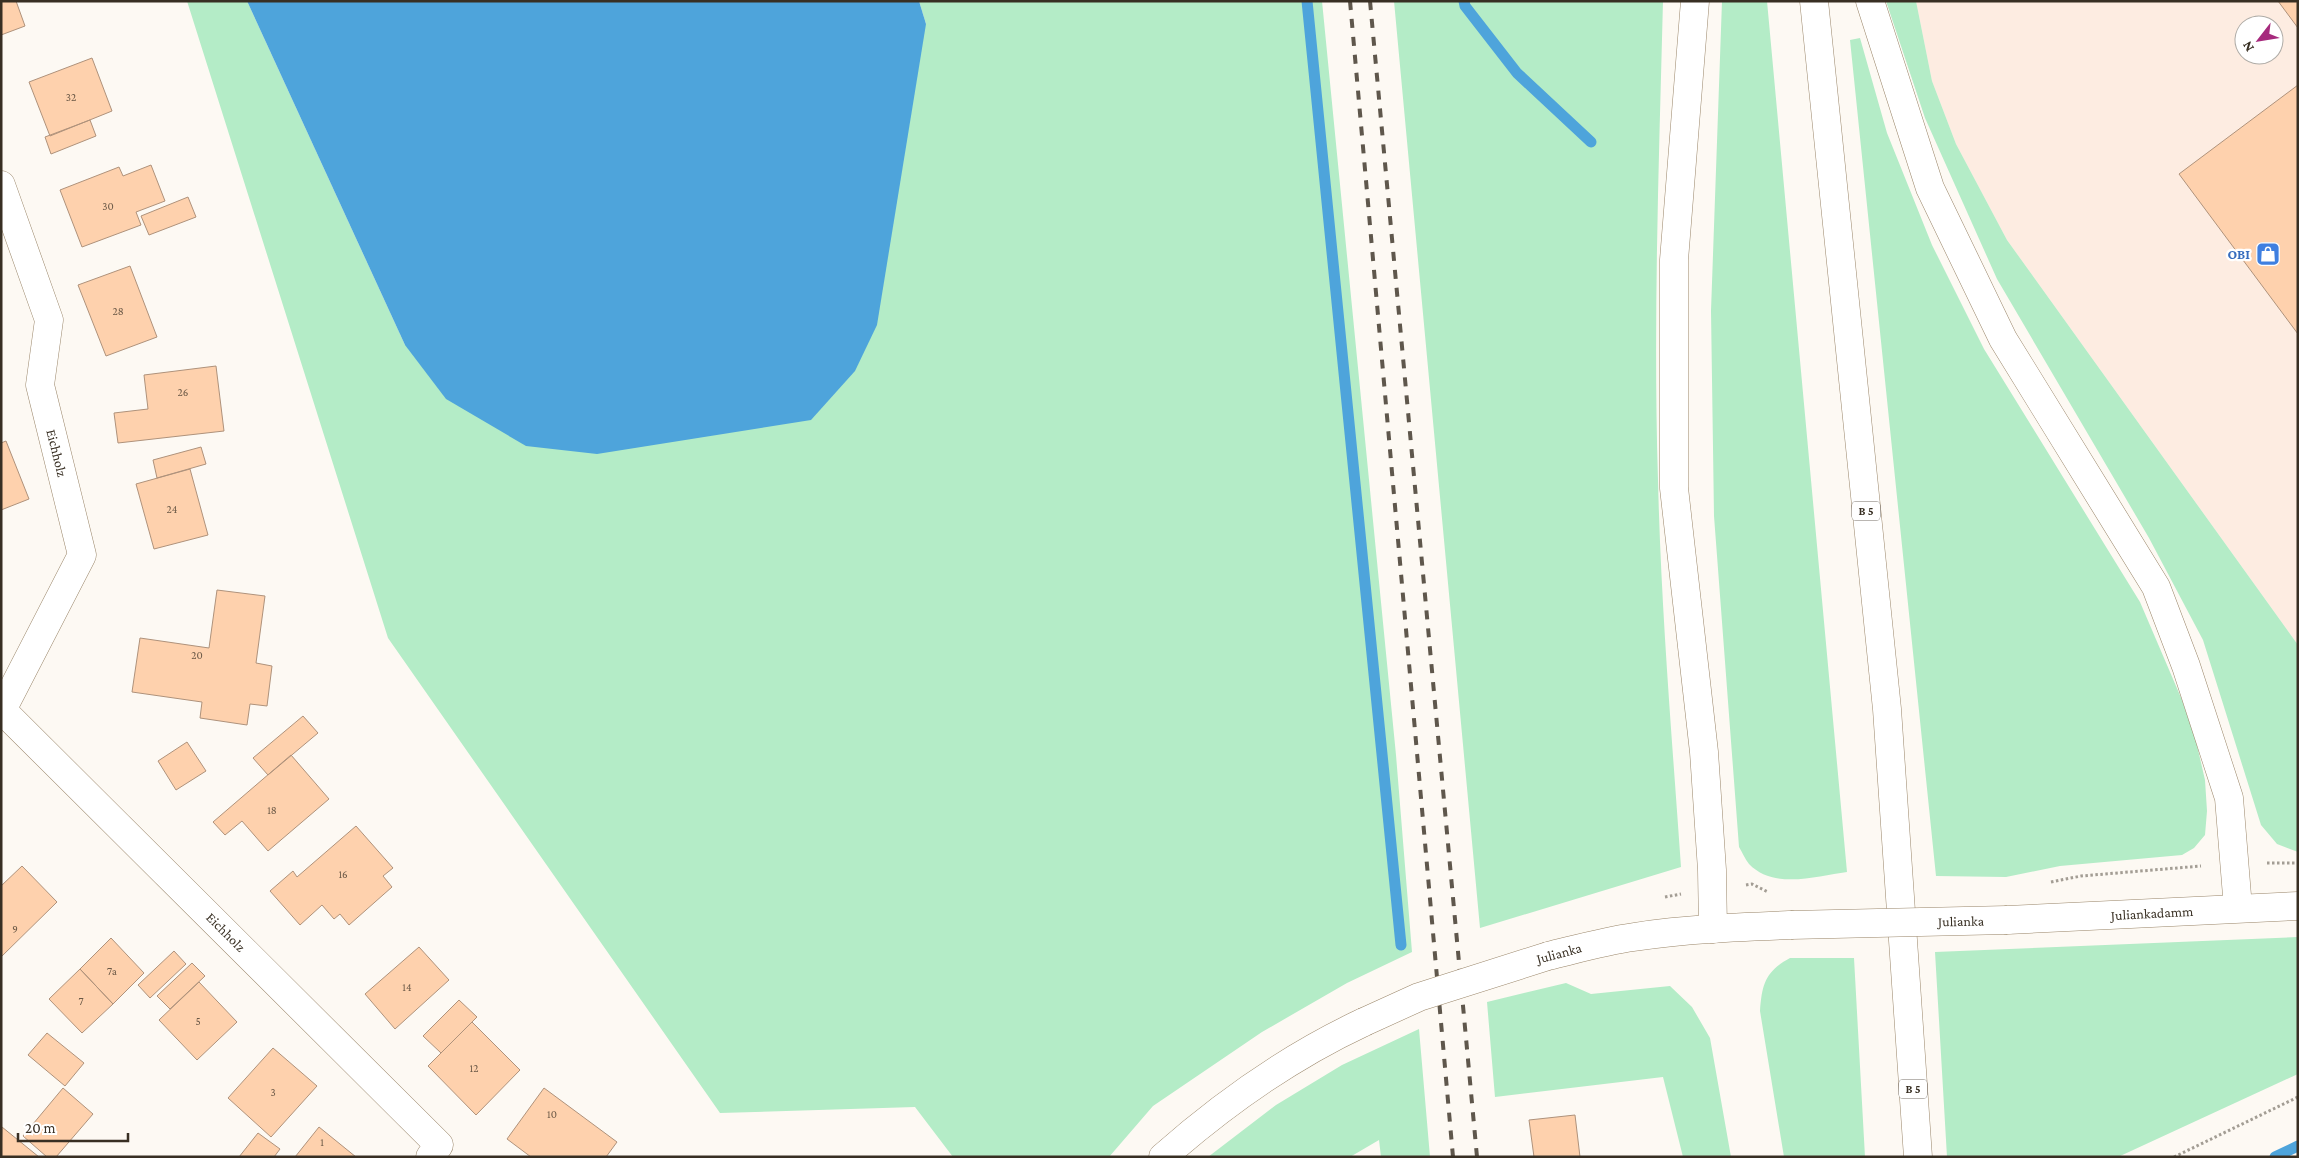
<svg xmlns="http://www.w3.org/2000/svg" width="2299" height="1158" font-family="'Crimson Pro',serif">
	<rect width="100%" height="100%" fill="#fdf9f3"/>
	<path fill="#fdece1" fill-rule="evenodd" d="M1916,1H2298V645L2007,240L1956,144L1932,81ZM2244,25H2274V55H2244Z"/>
	<path fill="#b4ecc7" d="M187,1H247L405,345L926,24L919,1H1322L1396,755L1412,952L1347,983L1262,1032L1153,1106L1109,1157H953L915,1107L720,1113L388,638Z
		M1394,1H1663C1659,161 1653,320 1658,480C1661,609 1672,738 1681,867L1480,928Z
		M1722,1H1767L1847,872C1817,876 1774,890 1749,864C1745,859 1742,852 1739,847L1714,516L1711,311Z
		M1886,1H1916L1932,81L1956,144L2007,240L2298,645V852L2277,844L2261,825L2203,640L2149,538L1997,279L1925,118Z
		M1860,38L1887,133L1932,245L1984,349L2140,602L2182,700L2196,741L2205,780L2207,811L2205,835L2194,848L2182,855L2060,866L2006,877L1936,876L1850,40Z
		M2298,937V1074L2118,1157H1947L1935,952Z
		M1790,958H1854L1865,1157H1784L1760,1011C1762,983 1766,971 1790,958Z
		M1566,983L1591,994L1670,986L1692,1007L1710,1038L1731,1157H1683L1663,1077L1495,1097L1487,1002Z
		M1419,1029L1430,1157H1381L1379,1140L1350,1157H1208L1276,1105L1342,1065Z"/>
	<path fill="#4ea4db" d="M247,1H919L926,24L877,325L855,371L811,420L597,454L526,446L446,399L405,345Z"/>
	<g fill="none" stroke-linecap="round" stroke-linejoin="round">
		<path stroke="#4ea4db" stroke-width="11" d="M1307,1L1401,945
			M1464,1L1465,6L1517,73L1591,142
			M2275,1157L2298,1146"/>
	</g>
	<path fill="#fed1ad" stroke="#af927b" d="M1,1H16L25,26L1,35Z
		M2278,1H2298V28Z
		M92,58L112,111L50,136L29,82Z
		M2298,85V334L2179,174Z
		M90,120L96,136L51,154L45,137Z
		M151,165L165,201L136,212L141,225L82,247L60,190L119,167L123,176Z
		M188,197L196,217L149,235L141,216Z
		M130,266L157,337L106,356L78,285Z
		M216,366L224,431L118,443L114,413L148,409L144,375Z
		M6,441L29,499L1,510V443Z
		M201,447L206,464L157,478L153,460Z
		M190,469L208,535L154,549L136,484Z
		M217,590L265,596L256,663L272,666L267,706L250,704L247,725L200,718L202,702L132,692L140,638L209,648Z
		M303,716L318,733L268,775L253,758Z
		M187,742L206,771L176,790L158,761Z
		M291,755L329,799L268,851L242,821L225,835L213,822Z
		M356,826L393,868L383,876L392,887L349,925L340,914L334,919L322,905L300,925L270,891L293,871L297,877Z
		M22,866L57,902L1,957V886Z
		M111,938L144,973L113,1004L80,969Z
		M419,947L449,980L395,1029L365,994Z
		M174,951L186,964L150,998L138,985Z
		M192,963L205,976L170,1009L157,996Z
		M80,969L113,1004L82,1033L49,999Z
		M199,982L237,1022L197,1060L159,1020Z
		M459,1000L477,1017L441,1053L423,1036Z
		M472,1022L520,1070L476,1115L428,1066Z
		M47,1033L84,1063L65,1086L28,1055Z
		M273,1048L317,1086L271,1137L228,1098Z
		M63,1088L93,1114L56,1157H47L23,1136Z
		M544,1088L617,1142L606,1157H531L507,1139Z
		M1575,1115L1580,1157H1534L1529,1120Z
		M2,1127L39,1157H1Z
		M319,1127L356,1157H295Z
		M258,1133L280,1149L274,1157H239Z"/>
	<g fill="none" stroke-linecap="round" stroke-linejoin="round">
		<g stroke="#9a866a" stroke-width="29">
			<path id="minor" d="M1,185L49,320L40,385L82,555L2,710L439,1145L430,1157
				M2007,920L2298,906
				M1548,956C1577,949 1605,941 1634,937C1686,929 1739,927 1791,925
				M1163,1157C1223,1104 1291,1056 1364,1022"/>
		</g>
		<g stroke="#9a866a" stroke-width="29">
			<path id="highway" d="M1695,1L1674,260V488L1704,752L1712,870L1713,929
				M1814,1L1887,709L1918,1157
				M1870,1L1930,188L2003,339L2156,587L2186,666L2229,798L2238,908"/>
		</g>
		<path stroke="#a39d94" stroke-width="3" stroke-dasharray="2.5 2.5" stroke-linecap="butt" d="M2267,863H2298
			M2051,882L2081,876L2201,866
			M1746,885L1752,884L1768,892
			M1665,897L1681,894
			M2174,1157L2298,1097"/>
		<use href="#minor" stroke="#fff" stroke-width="28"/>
		<use href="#highway" stroke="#fff" stroke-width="28"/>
		<path stroke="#5f574c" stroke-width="4" stroke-dasharray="9 9" stroke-linecap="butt" d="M1350,1L1453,1157
			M1370,1L1477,1157"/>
		<g stroke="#9a866a" stroke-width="29" stroke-linecap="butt">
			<path id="minor-bridge" d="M1791,925L2007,920
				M1364,1022L1419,997L1548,956"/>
		</g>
		<use href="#minor-bridge" stroke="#fff" stroke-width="28"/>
	</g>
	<defs>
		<g id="shop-square" transform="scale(1.25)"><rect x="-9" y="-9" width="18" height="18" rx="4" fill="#3f7fe0" stroke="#fff"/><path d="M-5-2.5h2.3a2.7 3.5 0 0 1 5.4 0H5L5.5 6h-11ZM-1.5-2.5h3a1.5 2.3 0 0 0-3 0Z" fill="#fff"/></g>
	</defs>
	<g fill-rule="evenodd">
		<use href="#shop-square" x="2268" y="254"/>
	</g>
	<g text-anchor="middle" stroke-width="4.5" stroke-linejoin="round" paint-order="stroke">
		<g font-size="11" fill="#6a5846">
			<text x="71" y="101">32</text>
			<text x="108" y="210">30</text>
			<text x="118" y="315">28</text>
			<text x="183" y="396">26</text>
			<text x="172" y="513">24</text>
			<text x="197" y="659">20</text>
			<text x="272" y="814">18</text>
			<text x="343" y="878">16</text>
			<text x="15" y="933">9</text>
			<text x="112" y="975">7a</text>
			<text x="407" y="991">14</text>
			<text x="81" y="1005">7</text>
			<text x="198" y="1025">5</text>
			<text x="474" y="1072">12</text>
			<text x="273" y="1096">3</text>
			<text x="552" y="1118">10</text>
			<text x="322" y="1146">1</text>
		</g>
		<g fill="#fff" stroke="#746d65" stroke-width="1">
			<rect x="1852" y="501.5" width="28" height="19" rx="4"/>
			<rect x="1899" y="1079.5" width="28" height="19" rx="4"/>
		</g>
		<g font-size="12" font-weight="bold" fill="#382f23">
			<text x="1866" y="515">B 5</text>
			<text x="1913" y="1093">B 5</text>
		</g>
		<g font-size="14" font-weight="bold" fill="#366cbe" stroke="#fff" text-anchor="end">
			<text x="2250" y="259">OBI</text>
		</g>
		<g font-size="14" fill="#382f23" stroke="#fff">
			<text transform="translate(57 453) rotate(76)" y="5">Eichholz</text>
			<text transform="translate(2152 913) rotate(-3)" y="5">Juliankadamm</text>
			<text transform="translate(1961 921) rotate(-1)" y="5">Julianka</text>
			<text transform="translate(226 932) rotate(45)" y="5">Eichholz</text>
			<text transform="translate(1559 953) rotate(-15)" y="5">Julianka</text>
		</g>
	</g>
	<rect width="2299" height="1158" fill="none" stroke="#382f23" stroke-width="5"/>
	<g transform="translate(2259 40) rotate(239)"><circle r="24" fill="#ffffff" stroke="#afaca7"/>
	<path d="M0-4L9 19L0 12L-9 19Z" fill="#a62a7d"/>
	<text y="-8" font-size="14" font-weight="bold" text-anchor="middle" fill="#382f23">N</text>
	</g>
	<path d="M18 1133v8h110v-8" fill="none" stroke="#382f23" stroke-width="2.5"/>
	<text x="25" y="1133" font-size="15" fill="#382f23" stroke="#ffffff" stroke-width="4" paint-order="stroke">20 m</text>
</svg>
